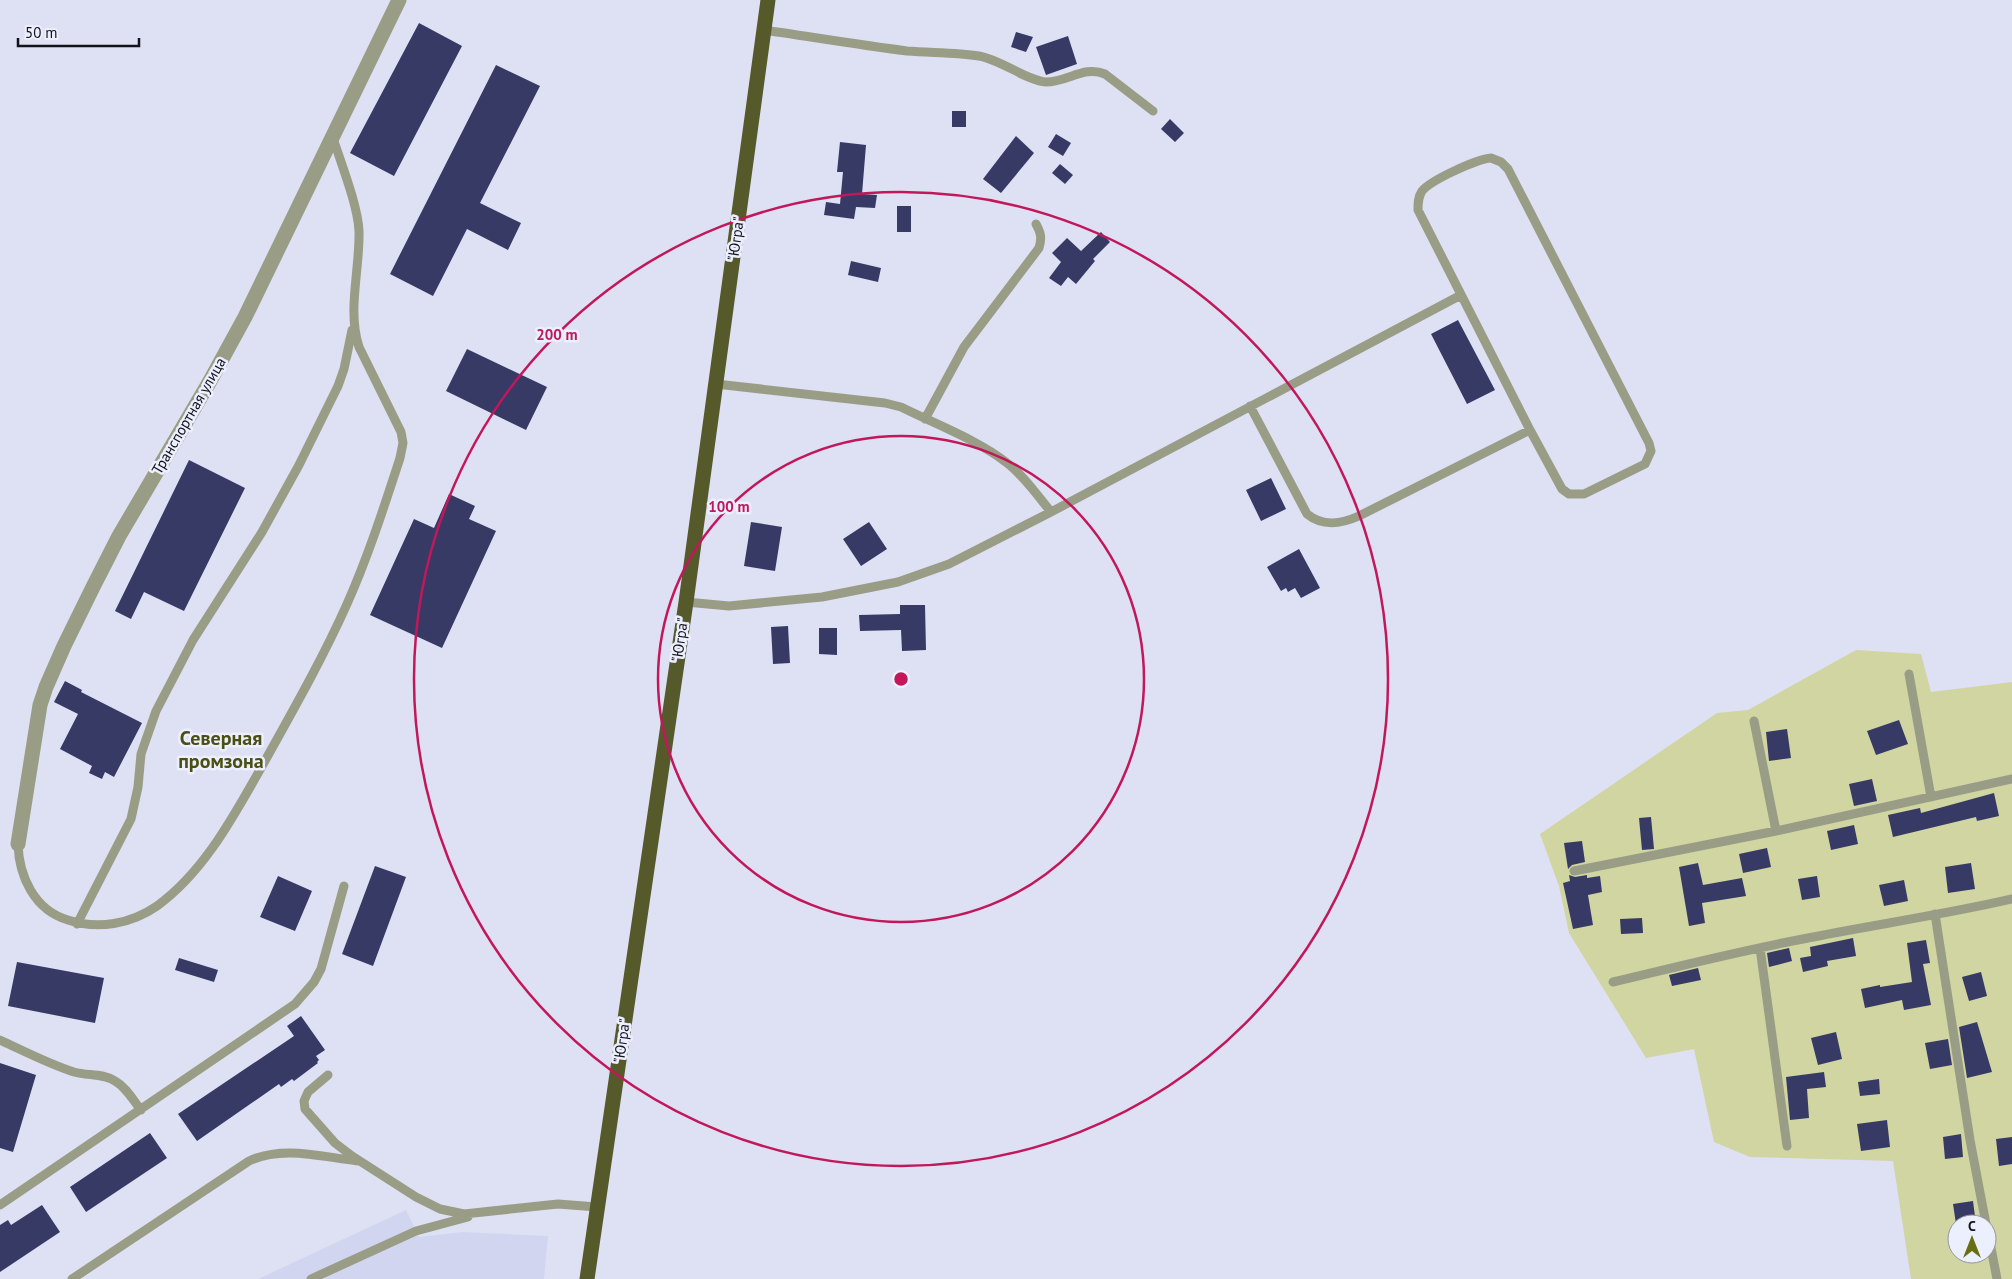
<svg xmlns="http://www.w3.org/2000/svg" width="2012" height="1279" font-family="'PT Sans',sans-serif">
	<rect width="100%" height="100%" fill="#dee1f4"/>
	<path fill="#d1d5ef" d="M406,1210L419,1237L462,1232L548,1236L544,1279H258Z"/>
	<path fill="#d0d5a1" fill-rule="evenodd" d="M1856,650L1921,654L1931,692L2012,682V1279H1911L1893,1161L1750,1157L1714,1142L1694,1049L1646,1058L1569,933L1559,886L1540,834L1717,713L1748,710ZM1957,1224H1987V1254H1957Z"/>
	<path fill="#363a65" d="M419,23L462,46L394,176L350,153Z
		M1016,32L1033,37L1026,52L1011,47Z
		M1068,36L1077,64L1046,75L1036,47Z
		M496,65L540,86L480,203L521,223L508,250L467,229L433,296L390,274Z
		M952,111H966V127H952Z
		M1170,119L1184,133L1175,142L1161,129Z
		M1056,134L1071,143L1063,156L1048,147Z
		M1016,136L1034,153L1001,193L983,179Z
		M840,142L866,145L862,194L877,195L875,208L856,207L854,219L824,215L826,202L840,204L843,172H837Z
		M1060,164L1073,175L1065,184L1052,173Z
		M897,206H911V232H897Z
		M1101,232L1110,242L1093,259L1095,261L1076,284L1068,277L1061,286L1049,278L1061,262L1052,253L1067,238L1081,251Z
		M851,261L881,268L878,282L848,275Z
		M1458,320L1495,390L1467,404L1431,334Z
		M467,349L547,387L526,430L446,391Z
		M189,460L245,488L184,611L144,592L131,619L115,611Z
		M1271,478L1286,509L1261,521L1246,490Z
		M449,494L475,506L469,519L496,531L442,648L370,615L414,519L434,528Z
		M751,522L782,527L775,571L744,566Z
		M869,522L887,549L861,566L843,539Z
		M1299,549L1320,588L1301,598L1295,588L1288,592L1286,588L1281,591L1267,567Z
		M900,605H925L926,650L902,651L901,630L860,631L859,615L900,614Z
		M788,626L790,663L773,664L771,627Z
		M819,628H837V655L819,654Z
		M65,681L82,690L81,692L142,723L114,777L105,772L102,779L89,773L92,766L60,749L78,714L54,702Z
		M1899,720L1908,744L1876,755L1867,731Z
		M1787,729L1791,758L1769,761L1766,732Z
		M1872,779L1877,801L1854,806L1849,784Z
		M1994,793L1999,816L1977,821L1976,817L1893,837L1888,815L1920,808L1921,813Z
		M1651,817L1654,849L1642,850L1639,818Z
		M1854,825L1858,844L1831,850L1827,831Z
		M1582,841L1585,862L1572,865L1568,869L1564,843Z
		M1767,848L1771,867L1743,873L1739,854Z
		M1698,863L1703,885L1742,878L1746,896L1702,903L1705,923L1689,926L1679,867Z
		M1971,863L1975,889L1948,893L1945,867Z
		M375,866L406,877L373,966L342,954Z
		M1569,875L1575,877L1587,875V878L1600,876L1602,892L1588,895L1593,925L1573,929L1563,883L1570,881Z
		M278,876L312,891L295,931L260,917Z
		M1817,876L1820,897L1802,900L1798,879Z
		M1904,880L1908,901L1884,906L1879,885Z
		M1642,918L1643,933L1621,934L1620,919Z
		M1853,938L1856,956L1827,961L1828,966L1803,972L1800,958L1811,956L1810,947Z
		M1926,940L1930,963L1923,964L1931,1005L1904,1010L1902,1000L1865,1008L1861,989L1880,985V987L1912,982L1907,943Z
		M1789,948L1792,961L1769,967L1767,953Z
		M179,958L218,970L214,982L175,970Z
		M17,962L104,978L95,1023L8,1006Z
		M1698,968L1701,980L1672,986L1669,975Z
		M1981,972L1987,996L1969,1001L1962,977Z
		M301,1016L325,1050L316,1056L319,1060L317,1062L318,1063L294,1081L292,1079L281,1087L279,1084L197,1141L178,1114L294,1036L287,1026Z
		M1977,1022L1992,1072L1967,1078L1959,1027Z
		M1836,1032L1842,1059L1818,1065L1811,1038Z
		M1948,1039L1952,1065L1930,1069L1925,1043Z
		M0,1063L36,1075L13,1152L0,1148Z
		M1824,1072L1826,1087L1807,1089L1809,1118L1790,1120L1786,1077Z
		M1879,1079L1880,1094L1860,1096L1858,1082Z
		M1887,1120L1890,1147L1861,1151L1857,1124Z
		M150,1133L167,1158L86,1212L70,1187Z
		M1961,1134L1963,1157L1945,1159L1943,1137Z
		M2012,1137V1164L1999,1166L1996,1139Z
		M1973,1201L1976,1224H1956L1953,1204Z
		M42,1205L60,1232L0,1272V1225L8,1220L11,1225Z"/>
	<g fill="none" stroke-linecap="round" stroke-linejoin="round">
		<path stroke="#9a9d86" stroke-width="9" d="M764,30C812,37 859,45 907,51C931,53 956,52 979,56C1002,60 1027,81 1046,82C1068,82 1084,65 1105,74L1153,111
			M1491,158L1501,162L1508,169L1649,443L1651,451L1645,464L1584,494H1569L1562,489L1530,430L1418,210C1418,203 1418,197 1422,191C1431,180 1477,159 1491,158Z
			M716,384L885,403L901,407C933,423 980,441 1007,463C1024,476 1037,495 1051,512
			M1250,406L1307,514C1323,527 1341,524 1359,516L1530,430
			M925,419L964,347L1039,248C1042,238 1041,233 1036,224
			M686,602L729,606L822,597L898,582L949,564L1051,512L1461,295
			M1909,674L1931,797
			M1754,721L1776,831
			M18,844C19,876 34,910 68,920C98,930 131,924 157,906C204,872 233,817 261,768C291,714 322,660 347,604C368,557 384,507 400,458L403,443L401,432L359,347C347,310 360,270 359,231C358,206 341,163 333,138
			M1574,871L1776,831L2012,779
			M1935,914L1970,1140L1986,1224
			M77,924L131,819L138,787L141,754L156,711L193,640L262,532L299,465L338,386L344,369L352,330
			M1760,948L1787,1146
			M1613,982C1676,967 1739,951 1803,939C1872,925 1943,915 2012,899
			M0,1040C24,1051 49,1064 74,1072C88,1076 103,1073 115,1081C126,1087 133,1100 141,1110
			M328,1075L308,1092L304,1101L305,1109L335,1143L352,1156L416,1197L440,1209L464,1214L558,1204L597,1207
			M0,1205L295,1004L314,982L321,969L344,886
			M1987,1227L1997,1279
			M72,1279L249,1161C283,1145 322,1157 358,1161
			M311,1279L416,1231L468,1217"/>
		<path stroke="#9a9d86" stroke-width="15" d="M18,844L40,705L46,687L64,646L93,587L119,536L210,381L245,317L399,0"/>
		<path stroke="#56592a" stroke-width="15" d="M587,1279L686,602L768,0"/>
	</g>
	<g fill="none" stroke="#c2185b" stroke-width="2.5">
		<circle cx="901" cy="679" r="243"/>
		<circle cx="901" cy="679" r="487"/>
	</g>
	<g text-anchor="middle" stroke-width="5" stroke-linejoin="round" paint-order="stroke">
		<g font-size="15" fill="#121319" stroke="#eceffe">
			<text transform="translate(736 239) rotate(-82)" y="5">"Югра"</text>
			<text transform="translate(189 416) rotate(-60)" y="5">Транспортная улица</text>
			<text transform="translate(680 640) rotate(-82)" y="5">"Югра"</text>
			<text transform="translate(622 1041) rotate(-82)" y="5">"Югра"</text>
		</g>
		<g font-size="20" font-weight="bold" fill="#4b4f13" stroke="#eceffe">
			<text x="221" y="745">Северная<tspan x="221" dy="23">промзона</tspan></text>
		</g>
	</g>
	<circle cx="901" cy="679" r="8" fill="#c2185b" stroke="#eceffe" stroke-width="2.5"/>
	<g font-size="15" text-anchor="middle" font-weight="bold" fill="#c2185b" stroke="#eceffe" stroke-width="5" stroke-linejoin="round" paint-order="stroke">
		<text x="557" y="340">200 m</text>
		<text x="729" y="512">100 m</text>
	</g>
	<g transform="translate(1972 1239)"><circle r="24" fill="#eceffe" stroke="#9597a2"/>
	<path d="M0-4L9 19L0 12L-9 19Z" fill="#696e13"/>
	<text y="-8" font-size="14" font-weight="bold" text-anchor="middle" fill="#121319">С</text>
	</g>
	<path d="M18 38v8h121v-8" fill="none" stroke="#121319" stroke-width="2.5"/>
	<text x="25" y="38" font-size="15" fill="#121319" stroke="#eceffe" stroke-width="4" paint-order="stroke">50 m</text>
</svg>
